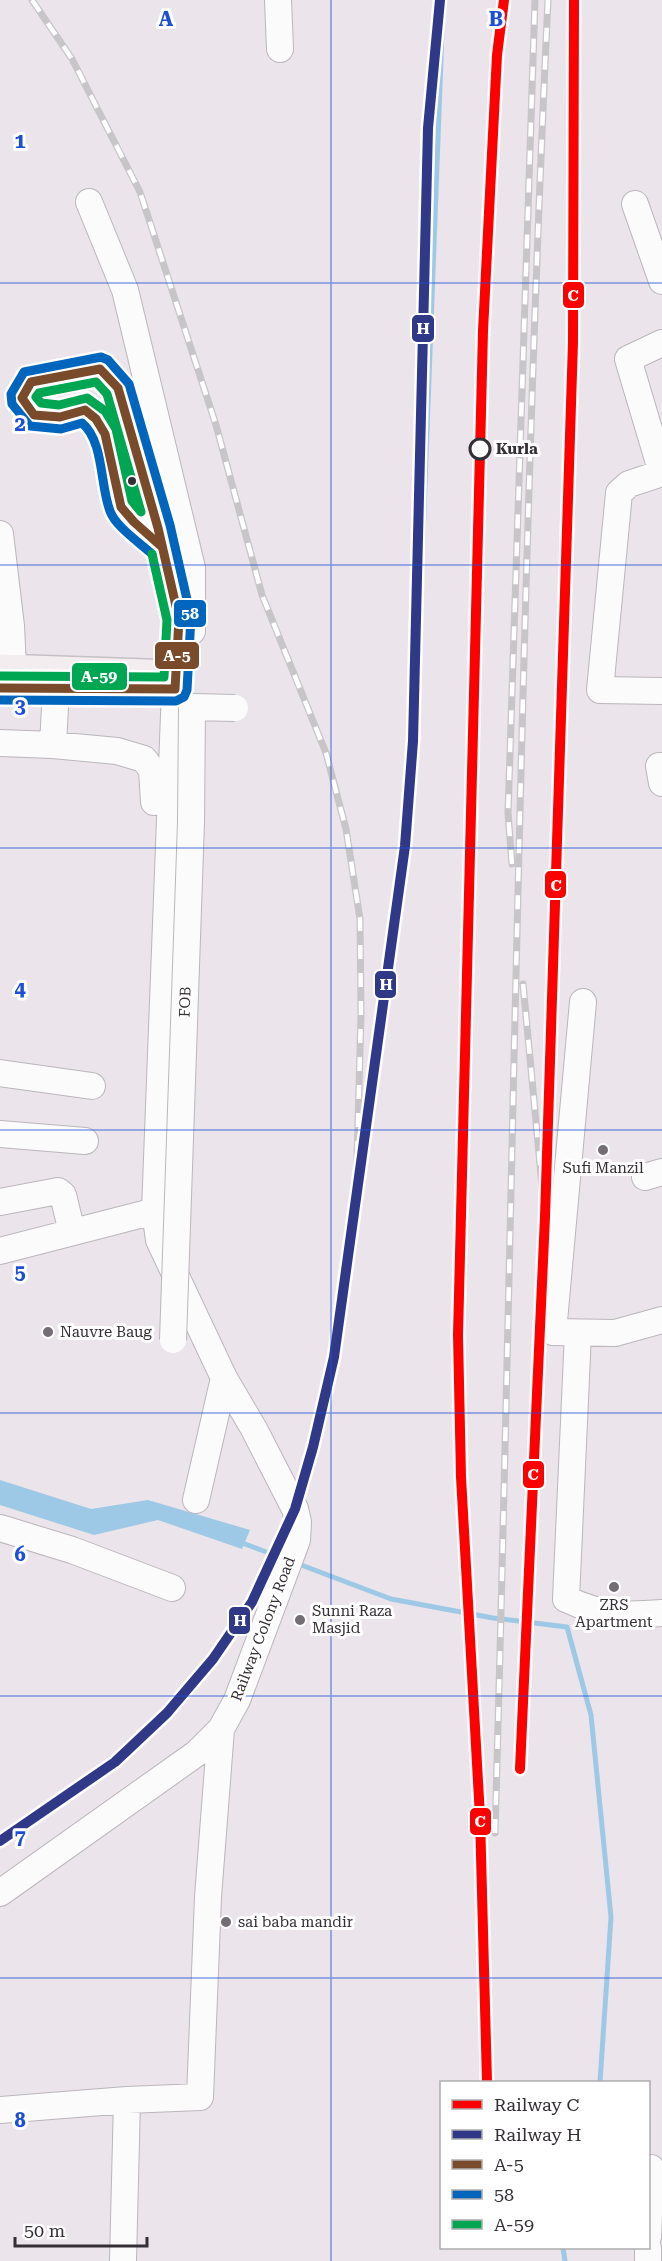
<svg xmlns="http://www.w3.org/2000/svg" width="662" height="2261" font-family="'Roboto Serif',serif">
	<rect width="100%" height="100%" fill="#ebe4ea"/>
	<path fill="#9dc9e6" d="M0,1480L91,1509L148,1500L250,1530L242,1549L158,1520L94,1535L0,1505Z"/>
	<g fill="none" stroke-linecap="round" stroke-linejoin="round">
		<path stroke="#9dc9e6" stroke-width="5" d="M416,724L442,32
			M237,1541L282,1558
			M296,1563L391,1599L493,1618L567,1627L591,1715L611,1917L600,2082
			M563,2248L565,2261"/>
		<g stroke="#bbb6bb" stroke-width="28">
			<path id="minor" d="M278,0L280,49
				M89,202L125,290L192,568V631
				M635,204L662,281
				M662,343L628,359L662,473
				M662,473L629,484L619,493L600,690L662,691
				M0,534L11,626L14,688
				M162,547L134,522L121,507L105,434L96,419L85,410L60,417L34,415L22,398L31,382L100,369L118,388L158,528L179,619L175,677
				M0,743L53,745L117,751L144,759L152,770L154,802
				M53,745L56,688
				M662,766H659L662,783
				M583,1002L553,1332L615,1333L662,1320
				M0,1073L92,1086
				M0,1134L85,1141
				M645,1177L662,1172
				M0,1202L58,1191L63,1195L72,1232
				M0,1251L155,1211
				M578,1333L566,1599C603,1616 622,1616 662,1613
				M196,1500L224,1378
				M0,1528L72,1550L172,1588
				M0,1893L197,1753L221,1729L237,1700L297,1540L298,1522L295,1509L254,1429L224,1378L159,1240L155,1211L175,689
				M0,2110L127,2100
				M648,2237L651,2168
				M123,2261L127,2100L200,2097L208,1897L221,1729
				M648,2261V2248"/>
		</g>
		<g stroke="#c4c0c4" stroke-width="36">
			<path id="major" d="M0,671L175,677V689L0,688"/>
		</g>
		<use href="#minor" stroke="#fcfbfc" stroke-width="26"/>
		<use href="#major" stroke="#f4edf0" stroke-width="33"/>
		<g stroke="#c7c5c7" stroke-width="7">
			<path id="rail" d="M32,0L72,59L140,192L216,425L262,595L326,753L346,829L360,919L361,1014L356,1197
				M512,864L508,813L535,0
				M523,984L545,1217
				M495,1833C513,1222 519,610 548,0"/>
		</g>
		<use href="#rail" stroke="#fff" stroke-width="4.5" stroke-dasharray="14" stroke-linecap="butt"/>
		<g stroke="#bbb6bb" stroke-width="28" stroke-linecap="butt">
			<path id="minor-bridge" d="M173,1340L191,822L192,707L235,708"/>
		</g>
		<use href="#minor-bridge" stroke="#fcfbfc" stroke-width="26"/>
		<g stroke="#fff" stroke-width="14">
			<path id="bus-1" d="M0,688L175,689L179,619L158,528L118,388L100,369L31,382L22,398L34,415L60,417L85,410L96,419L105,434L121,507L134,522L162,547"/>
		</g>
		<g stroke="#fff" stroke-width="14">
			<path id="bus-2" d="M0,700L176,701L184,697L187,690L191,617L170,525L129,384L108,360L101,357L24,372L11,394L12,404L30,426L61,429L82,423C104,441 100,486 110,511C115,526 140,543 152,554"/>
		</g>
		<g stroke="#fff" stroke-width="14">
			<path id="bus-3" d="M96,382L107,394L141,512L132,501L116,429L105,411L87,398L59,405L41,403L36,397L39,393Z
				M0,676L164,677L167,620L152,554"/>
		</g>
		<use href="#bus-1" stroke="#7a4b2a" stroke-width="9"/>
		<use href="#bus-2" stroke="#0065bd" stroke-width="9"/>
		<use href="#bus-3" stroke="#00a651" stroke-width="9"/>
		<g stroke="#fff" stroke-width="15">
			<path id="rail-1" d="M520,1769L545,1217L573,342L574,0
				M487,2082L480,1817L461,1477L458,1335L483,331L497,55L504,0"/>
		</g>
		<g stroke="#fff" stroke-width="15">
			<path id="rail-2" d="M0,1841L115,1762L167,1713L213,1659L252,1602L295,1509L313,1447L334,1357L405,846L413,741L428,128L440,0"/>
		</g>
		<use href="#rail-1" stroke="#f00" stroke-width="10"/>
		<use href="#rail-2" stroke="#303888" stroke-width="10"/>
	</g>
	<path fill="none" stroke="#1d4ed8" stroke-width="1.5" stroke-opacity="0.55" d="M331,0V2261M0,283H662M0,565H662M0,848H662M0,1130H662M0,1413H662M0,1696H662M0,1978H662"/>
	<circle fill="#fff" stroke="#342f34" stroke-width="3" cx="480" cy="449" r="10"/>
	<circle fill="#342f34" stroke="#fff" stroke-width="2" cx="132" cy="481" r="5"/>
	<g fill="#746e74" stroke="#fff" stroke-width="2">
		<circle cx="603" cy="1150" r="6"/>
		<circle cx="48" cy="1332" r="6"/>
		<circle cx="614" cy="1587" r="6"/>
		<circle cx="300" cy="1620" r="6"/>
		<circle cx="226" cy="1922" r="6"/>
	</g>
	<g text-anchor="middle" stroke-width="6" stroke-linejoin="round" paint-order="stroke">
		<g font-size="15" font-weight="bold" fill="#342f34" stroke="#fff" text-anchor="start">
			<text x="496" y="454">Kurla</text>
		</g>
		<g font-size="15" fill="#342f34" stroke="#fff">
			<text transform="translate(185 1002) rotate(-88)" y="5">FOB</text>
			<text transform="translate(263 1629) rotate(-69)" y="5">Railway Colony Road</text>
		</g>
		<g font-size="15" fill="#342f34" stroke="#fff" text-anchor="start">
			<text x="603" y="1173" text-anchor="middle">Sufi Manzil</text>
			<text x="60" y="1337">Nauvre Baug</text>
			<text x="614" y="1610" text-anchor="middle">ZRS<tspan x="614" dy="17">Apartment</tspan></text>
			<text x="312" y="1616">Sunni Raza<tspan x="312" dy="17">Masjid</tspan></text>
			<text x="238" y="1927">sai baba mandir</text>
		</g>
	</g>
	<g font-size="20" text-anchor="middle" font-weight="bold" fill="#1d4ed8" stroke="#fff" stroke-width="6" stroke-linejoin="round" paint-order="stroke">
		<text x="166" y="26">A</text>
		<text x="496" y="26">B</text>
		<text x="20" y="148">1</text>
		<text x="20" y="431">2</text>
		<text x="20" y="713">3</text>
		<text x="20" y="996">4</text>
		<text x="20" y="1279">5</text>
		<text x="20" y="1561">6</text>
		<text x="20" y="1844">7</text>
		<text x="20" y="2127">8</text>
	</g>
	<g stroke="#fff" stroke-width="2">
		<rect x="562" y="281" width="23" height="28" rx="6" fill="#f00"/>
		<rect x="411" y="314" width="24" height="29" rx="6" fill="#303888"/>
		<rect x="173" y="599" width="34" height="29" rx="6" fill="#0065bd"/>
		<rect x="154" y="641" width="46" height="29" rx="6" fill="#7a4b2a"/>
		<rect x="71" y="662" width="57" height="29" rx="6" fill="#00a651"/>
		<rect x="544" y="870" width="23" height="29" rx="6" fill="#f00"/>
		<rect x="374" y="970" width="23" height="29" rx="6" fill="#303888"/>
		<rect x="522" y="1460" width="23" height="29" rx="6" fill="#f00"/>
		<rect x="228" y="1606" width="23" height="29" rx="6" fill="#303888"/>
		<rect x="469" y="1807" width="23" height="29" rx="6" fill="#f00"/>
	</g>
	<g font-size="16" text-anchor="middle" font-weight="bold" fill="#fff">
		<text x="573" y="301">C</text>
		<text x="423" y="334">H</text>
		<text x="190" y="619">58</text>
		<text x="177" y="661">A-5</text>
		<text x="99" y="682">A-59</text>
		<text x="556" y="891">C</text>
		<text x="386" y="990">H</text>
		<text x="533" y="1480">C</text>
		<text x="240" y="1626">H</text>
		<text x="480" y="1827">C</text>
	</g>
	<rect x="440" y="2081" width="210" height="168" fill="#ffffff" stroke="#aeacae" stroke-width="1.5"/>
	<rect x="452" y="2100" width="30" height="9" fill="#ff0000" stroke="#aeacae" stroke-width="1.5"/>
	<text x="494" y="2111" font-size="18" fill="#342f34">Railway C</text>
	<rect x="452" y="2130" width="30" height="9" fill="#303888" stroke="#aeacae" stroke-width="1.5"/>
	<text x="494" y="2141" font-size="18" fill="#342f34">Railway H</text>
	<rect x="452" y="2160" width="30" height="9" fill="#7a4b2a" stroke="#aeacae" stroke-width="1.5"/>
	<text x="494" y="2171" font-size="18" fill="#342f34">A-5</text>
	<rect x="452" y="2190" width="30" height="9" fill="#0065bd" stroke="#aeacae" stroke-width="1.5"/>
	<text x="494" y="2201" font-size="18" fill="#342f34">58</text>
	<rect x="452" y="2220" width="30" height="9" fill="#00a651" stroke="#aeacae" stroke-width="1.5"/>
	<text x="494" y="2231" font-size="18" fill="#342f34">A-59</text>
	<path d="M15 2237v9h132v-9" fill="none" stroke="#342f34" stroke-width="3"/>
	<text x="24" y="2237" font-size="18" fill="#342f34" stroke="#ffffff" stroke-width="4.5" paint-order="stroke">50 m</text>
</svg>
